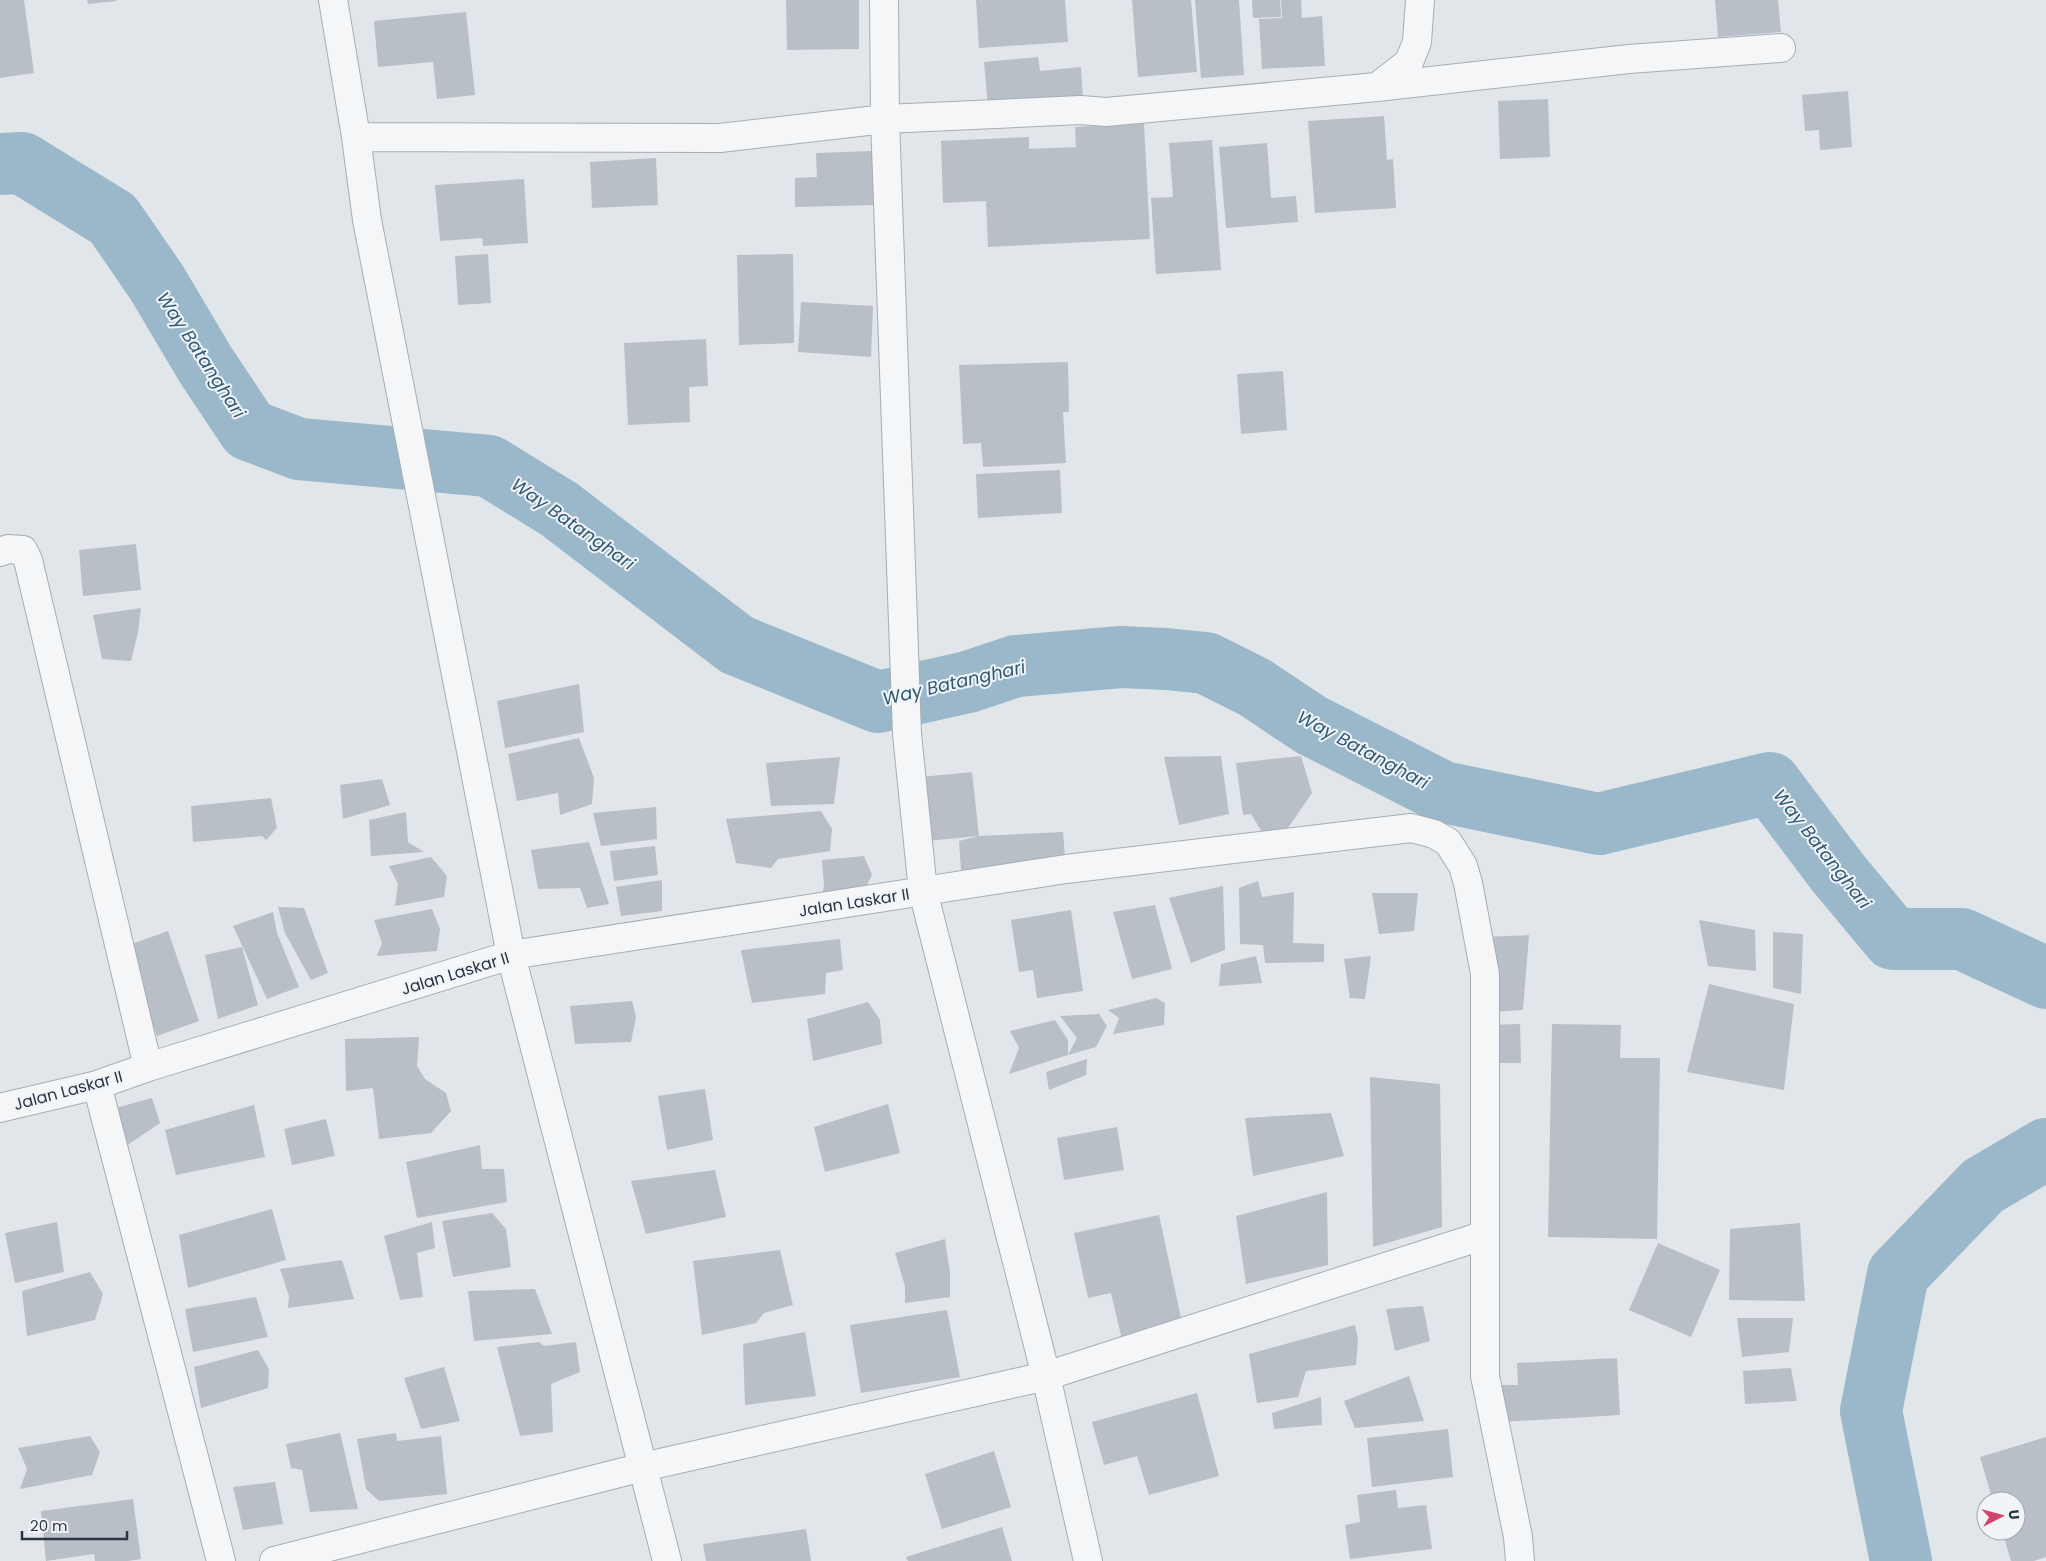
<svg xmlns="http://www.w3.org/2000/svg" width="2046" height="1561" viewBox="0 0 2046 1561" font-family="Poppins,sans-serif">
  <rect width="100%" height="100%" fill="#e1e6ea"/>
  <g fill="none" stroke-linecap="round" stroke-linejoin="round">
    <!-- river -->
    <path stroke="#9bb8ca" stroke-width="62" d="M0 164 22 163 113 219 157 283 205 364 249 430 299 449 489 466 559 509 737 645 878 702 968 682 1016 666 1121 657 1166 659 1206 663 1254 687 1311 725 1443 792 1599 824 1770 783 1838 873 1893 939H1962L2046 978
      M1901 1561 1871 1411 1898 1274 1983 1186 2046 1149"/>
  </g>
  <!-- building -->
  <path fill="#b8bfc7" d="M0 0H24L34 73 0 78Z
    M87 0H117V1L88 4Z
    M786 0H859V49L787 50Z
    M976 0H1065L1068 42 979 48Z
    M1132 0H1191L1197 72 1138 77Z
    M1195 0H1239L1244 75 1201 78Z
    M1252 0H1280L1281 17 1253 18Z
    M1281 0H1301L1302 18 1322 16 1325 66 1262 69 1259 19 1282 18Z
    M1715 0H1778L1781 32 1718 37Z
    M466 12 475 95 437 99 433 62 378 67 374 21Z
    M1038 57 1040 71 1081 67 1083 99 988 108 984 62Z
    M1848 91 1852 147 1820 150 1819 130 1805 131 1802 95Z
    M1548 99 1550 157 1500 159 1498 101Z
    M1384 116 1387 160 1393 159 1396 208 1315 213 1308 121Z
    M1144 123 1150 239 988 247 986 201 943 203 941 141 1029 137V149L1076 147 1075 127Z
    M1212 140 1221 270 1156 274 1151 198 1173 197 1169 143Z
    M1267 143 1271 198 1296 196 1298 222 1226 228 1219 147Z
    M872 151 874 205 795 207V178L817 177 816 153Z
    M656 158 658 205 592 208 590 162Z
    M524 179 528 243 483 246 482 238 440 241 435 185Z
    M488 254 491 303 458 305 455 256Z
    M793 254 794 343 739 345 737 255Z
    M801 302 873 306 871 357 798 352Z
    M706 339 708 386 689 387 690 422 628 425 624 343Z
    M1068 362 1069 412H1063L1066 463 983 467 981 443 963 444 959 365Z
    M1283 371 1287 430 1241 434 1237 374Z
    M1060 470 1062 513 978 518 976 474Z
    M136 544 141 590 83 596 79 550Z
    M141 608 138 632 131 661 102 659 93 615Z
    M579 684 584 732 505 748 497 701Z
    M579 738 594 778 592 804 560 815 558 793 517 801 508 754Z
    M1221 756 1229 814 1179 825 1164 757Z
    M1301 756 1312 793 1288 828 1262 832 1251 814 1243 815 1236 763Z
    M840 757 834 804 771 806 766 763Z
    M972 772 979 836 927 841 921 777Z
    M382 779 390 805 343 819 340 785Z
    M271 798 277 828 266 840 262 836 193 842 191 806Z
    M656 807 657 839 601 846 593 813Z
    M821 811 832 829 830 851 778 859 771 868 736 863 726 819Z
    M406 812 408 842 424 852 371 856 369 820Z
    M1063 832 1066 869 973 877 972 869 961 870 959 841 979 836Z
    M589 842 609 904 587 908 580 888 538 889 531 850Z
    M655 846 658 875 614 881 610 851Z
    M864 856 872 875 863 893 821 899 824 886 822 860Z
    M431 857 447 876 444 897 395 906 398 884 389 866Z
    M662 880V911L621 916 616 887Z
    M1258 881 1262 897 1294 892 1293 943 1324 944V962L1265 963 1263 945 1240 944 1239 888Z
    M1223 886 1225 950 1191 963 1169 898Z
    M1372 893H1418L1414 931 1379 934Z
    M1155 905 1172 969 1132 979 1113 912Z
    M278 907 304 908 328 973 311 980 285 933Z
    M432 909 440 929 437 951 377 956 382 943 374 920Z
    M1071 910 1083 991 1037 998 1033 970 1019 972 1011 920Z
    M273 912 277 933 299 987 267 999 233 926Z
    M1699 920 1755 930 1756 971 1708 966Z
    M168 931 199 1021 157 1036 126 946Z
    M1773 932 1803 934 1801 994 1773 988Z
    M1529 935 1523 1010 1492 1012 1483 937Z
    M840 939 843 970 826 973 825 994 752 1003 741 950Z
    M242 947 258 1005 218 1019 205 955Z
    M1256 956 1262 983 1219 986 1221 964Z
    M1371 956 1365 999 1350 998 1344 959Z
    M1709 984 1794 1004 1784 1090 1687 1072Z
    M1156 998 1165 1003 1164 1025 1113 1034 1119 1018 1108 1010Z
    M632 1001 636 1017 631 1042 575 1044 570 1006Z
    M868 1002 880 1020 882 1044 813 1061 807 1019Z
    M1099 1014 1107 1026 1096 1047 1068 1055 1077 1038 1060 1016Z
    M1055 1020 1068 1040V1055L1009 1074 1019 1048 1010 1031Z
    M1520 1024 1521 1063H1488V1025Z
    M1552 1024 1621 1025 1620 1058H1660L1657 1239 1548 1237Z
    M419 1037 417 1066 425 1079 446 1093 451 1111 431 1133 379 1139 373 1088 346 1091 345 1039Z
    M1087 1059 1086 1075 1049 1090 1046 1072Z
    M1370 1077 1440 1084 1442 1227 1373 1247Z
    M705 1089 713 1140 667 1150 658 1096Z
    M152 1098 160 1123 123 1148 112 1109Z
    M888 1104 900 1153 825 1172 814 1127Z
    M254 1105 265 1157 176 1175 165 1130Z
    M1331 1113 1344 1156 1253 1176 1245 1118Z
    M326 1119 335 1156 292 1165 284 1129Z
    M1117 1127 1124 1170 1064 1180 1057 1138Z
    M480 1145 482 1169H504L507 1202 417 1218 406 1162Z
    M715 1170 726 1217 646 1234 631 1181Z
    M1327 1192 1328 1265 1246 1284 1236 1216Z
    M272 1209 286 1260 188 1288 179 1235Z
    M492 1213 506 1229 511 1267 453 1277 442 1221Z
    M1159 1215 1183 1327 1122 1340 1111 1293 1088 1298 1074 1233Z
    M57 1222 64 1272 15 1283 5 1233Z
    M432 1222 435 1248 417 1253 423 1297 400 1300 384 1236Z
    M1800 1223 1805 1301 1729 1300 1730 1229Z
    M945 1239 950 1273V1297L905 1303V1286L895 1253Z
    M1658 1243 1720 1270 1691 1337 1629 1310Z
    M780 1250 793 1305 764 1313 756 1323 702 1335 693 1261Z
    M342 1260 354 1299 288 1308 289 1296 280 1269Z
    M90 1272 103 1294 95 1320 27 1336 22 1291Z
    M535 1289 552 1334 474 1341 468 1291Z
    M256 1297 268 1337 193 1352 185 1309Z
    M1423 1306 1430 1341 1395 1351 1386 1309Z
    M947 1310 960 1377 861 1393 850 1325Z
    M1737 1318H1793L1789 1352 1742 1357Z
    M1355 1325 1358 1339 1356 1365 1306 1371 1298 1397 1257 1403 1249 1354Z
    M805 1332 816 1396 745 1405 743 1344Z
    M539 1342 544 1346 576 1342 580 1372 551 1384 553 1432 520 1436 497 1347Z
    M258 1350 269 1369 268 1388 201 1408 194 1367Z
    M1617 1358 1620 1415 1501 1422 1498 1385H1518L1517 1363Z
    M444 1367 460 1421 421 1429 404 1378Z
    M1791 1368 1797 1401 1745 1404 1743 1371Z
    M1409 1376 1424 1421 1355 1428 1344 1401Z
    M1197 1393 1219 1476 1149 1495 1137 1456 1104 1465 1092 1422Z
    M1321 1397 1322 1425 1274 1429 1272 1413Z
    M1448 1429 1453 1477 1372 1487 1367 1438Z
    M340 1433 358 1509 310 1512 302 1470 291 1468 286 1444Z
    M396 1433 397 1441 441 1436 447 1494 379 1501 366 1489 357 1439Z
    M90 1436 100 1452 92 1475 20 1489 27 1469 18 1448Z
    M2046 1437V1557L2034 1561H2011L2002 1531H2016V1501H1993L1980 1457Z
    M994 1451 1011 1507 942 1529 925 1474Z
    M275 1482 283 1524 243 1530 233 1487Z
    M1396 1490 1398 1508 1426 1505 1432 1549 1350 1559 1345 1525 1360 1522 1357 1495Z
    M133 1499 141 1559 128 1561H95L94 1554 46 1561 41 1511Z
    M1002 1527 1012 1561H908L906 1557Z
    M806 1529 811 1561H706L703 1544Z"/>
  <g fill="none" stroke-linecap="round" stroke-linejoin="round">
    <defs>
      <path id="minor" d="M333 0 356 137 367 220 511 955 667 1561
        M884 0 885 119 907 734 923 891 1046 1376 1088 1561
        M1377 87 1629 59 1781 48
        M356 137 720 138 885 119 1081 110 1106 112 1377 87 1409 62 1417 42 1420 0
        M0 552 8 549 23 550 28 560 148 1067
        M97 1085 221 1561
        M0 1108 97 1085 148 1067 511 955 1066 869 1411 828 1434 834 1448 842 1463 866 1468 883 1485 974V1376L1518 1537 1520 1561
        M274 1561 643 1467 1046 1376 1485 1235"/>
    </defs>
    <!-- minor casing -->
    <use href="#minor" stroke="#a6adb4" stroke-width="30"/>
    <!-- minor -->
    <use href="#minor" stroke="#f4f6f8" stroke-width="28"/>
  </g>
  <g text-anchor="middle" stroke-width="4" stroke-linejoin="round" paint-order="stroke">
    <!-- street labels -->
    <g font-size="16" fill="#293542" stroke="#f0f4f7">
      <text transform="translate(854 902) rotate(-9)" y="6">Jalan Laskar II</text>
      <text transform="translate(455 973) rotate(-17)" y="6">Jalan Laskar II</text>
      <text transform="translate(68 1090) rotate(-15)" y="6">Jalan Laskar II</text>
    </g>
    <!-- water labels -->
    <g font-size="18" font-style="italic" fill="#325a76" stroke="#f0f4f7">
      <text transform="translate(201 355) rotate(57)" y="6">Way Batanghari</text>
      <text transform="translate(573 524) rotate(35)" y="6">Way Batanghari</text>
      <text transform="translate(954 683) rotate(-13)" y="6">Way Batanghari</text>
      <text transform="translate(1363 750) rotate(28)" y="6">Way Batanghari</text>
      <text transform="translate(1822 849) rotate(52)" y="6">Way Batanghari</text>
    </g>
  </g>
  <!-- north arrow -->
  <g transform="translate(2001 1516) rotate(84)"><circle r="24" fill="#f0f4f7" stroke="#a0a8af"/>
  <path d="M0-4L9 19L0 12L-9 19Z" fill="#d0446c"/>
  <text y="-8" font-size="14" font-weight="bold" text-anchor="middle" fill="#293542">U</text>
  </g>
  <!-- scale -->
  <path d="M22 1531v8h105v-8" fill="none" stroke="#293542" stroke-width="2.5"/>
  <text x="30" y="1531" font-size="15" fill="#293542" stroke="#f0f4f7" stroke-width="4" paint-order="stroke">20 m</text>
</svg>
